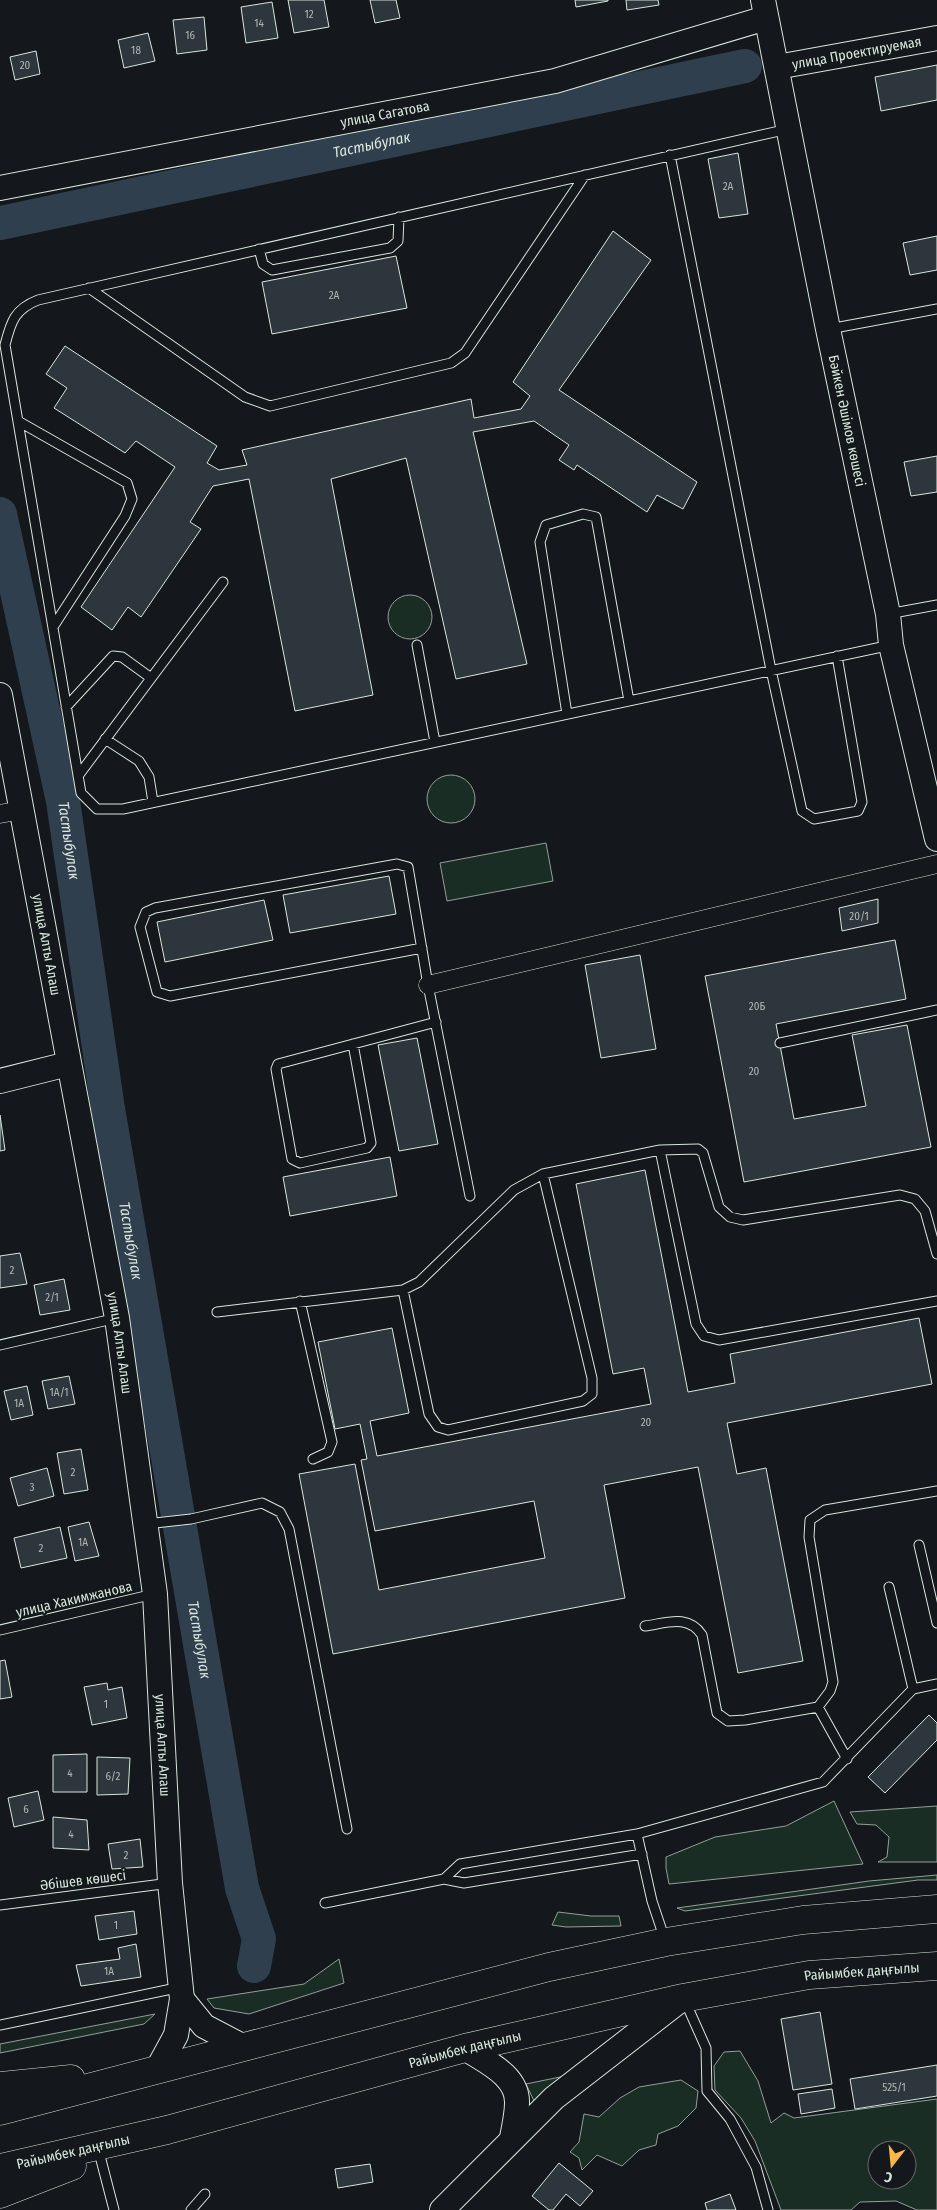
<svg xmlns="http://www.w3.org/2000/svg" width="937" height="2210" viewBox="0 0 937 2210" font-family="'Fira Sans Condensed',sans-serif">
  <rect width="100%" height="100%" fill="#14181c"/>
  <!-- green -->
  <path fill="#1a2d24" stroke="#939e99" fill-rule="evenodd" d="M388 617a22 22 0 1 1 44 0a22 22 0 1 1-44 0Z
    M427 799a24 24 0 1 1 48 0a24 24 0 1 1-48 0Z
    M546 843 553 881 447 901 440 863Z
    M834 1801 863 1864 669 1884 666 1868V1857L715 1837 786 1826Z
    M937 1806V1862H878L887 1857 889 1837 876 1825 857 1824 850 1812Z
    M937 1875V1880H918L685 1911 677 1908 869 1881Z
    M558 1912 591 1916H619L621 1926 566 1927 552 1925Z
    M339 1959 344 1983 249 2014 214 2008 207 1999 304 1984Z
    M155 2014 144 2024 0 2053V2044Z
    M740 2051 758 2081 771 2123 784 2113 794 2118 937 2099V2210H917L896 2201 860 2202 851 2210H781L755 2141 741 2118 715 2090 714 2066 724 2052ZM877 2150H907V2180H877Z
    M565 2076 535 2103 526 2084Z
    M681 2080 698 2091 696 2108 678 2126 658 2134 656 2145 639 2150 622 2166 597 2155 582 2170 579 2158 570 2152 579 2142 584 2114 599 2117 620 2098 639 2087Z"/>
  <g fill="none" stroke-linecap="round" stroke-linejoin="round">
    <!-- river -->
    <g stroke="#2f3f4d" stroke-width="34">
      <path id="s1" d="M0 223 745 66"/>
      <path id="s2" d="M0 514 63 801 108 1109 242 1888 259 1939 254 1966"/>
    </g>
  </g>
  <!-- building -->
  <path fill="#2c363c" stroke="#d8e6dc" d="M288 0H324L329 27 294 33Z
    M370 0H396L400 18 375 23Z
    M575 0H608V1L576 7Z
    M626 0H658L659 5 627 10Z
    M272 2 278 38 246 43 241 7Z
    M204 17 207 50 177 54 173 20Z
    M148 33 155 61 124 68 118 40Z
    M36 51 40 74 15 80 10 57Z
    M937 65V100L881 111 875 77Z
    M738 153 748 214 719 218 708 159Z
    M613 231 651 260 559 390 697 482 683 509 657 495 647 512 577 465 574 470 559 460 569 445 534 421 473 432 527 664 456 679 406 458 331 479 373 695 295 711 249 479 213 486 190 522 201 529 141 617 128 607 112 630 81 607 175 467 136 441 125 453 54 408 67 388 46 374 65 346 217 446 207 463 219 470 247 465 242 450 471 399 474 418 521 409 530 396 513 382Z
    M937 236V270L910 275 903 243Z
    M396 256 407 308 272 334 262 282Z
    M937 456V492L911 496 904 462Z
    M389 876 396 914 290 933 283 895Z
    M878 899V923L842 931 839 908Z
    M264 900 273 940 165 962 157 922Z
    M895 940 906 999 776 1024 794 1119 866 1106 852 1035 907 1025 931 1147 744 1182 705 976Z
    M640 955 656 1049 601 1058 585 965Z
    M417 1038 438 1144 399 1151 378 1045Z
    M0 1115 5 1150 0 1151Z
    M390 1157 397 1196 290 1216 283 1177Z
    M645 1170 688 1392 735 1383 730 1354 919 1318 932 1384 727 1423 737 1474 766 1468 803 1661 738 1673 698 1467 604 1485 625 1598 333 1654 299 1474 355 1464 379 1590 545 1558 534 1501 375 1531 361 1460 367 1459 360 1424 335 1429 318 1342 392 1328 409 1413 370 1421 377 1456 651 1404 644 1368 613 1374 576 1184Z
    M20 1253 27 1284 0 1288V1256Z
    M64 1279 70 1310 40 1315 34 1285Z
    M69 1376 75 1404 48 1409 42 1381Z
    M27 1386 33 1415 11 1420 4 1391Z
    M81 1449 88 1490 64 1494 57 1453Z
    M47 1468 54 1496 18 1506 10 1478Z
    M89 1522 99 1556 75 1561 68 1527Z
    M60 1527 67 1558 21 1568 14 1538Z
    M5 1660 12 1697 0 1699V1661Z
    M107 1683 108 1690 122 1687 127 1718 92 1725 84 1687Z
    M929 1715 937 1723V1740L885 1793 868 1777Z
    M87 1754V1792H53V1755Z
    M97 1757 130 1758 128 1794 97 1795Z
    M38 1791 44 1820 14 1827 8 1798Z
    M53 1817 87 1820 89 1850 53 1848Z
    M140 1839 143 1867 112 1869 108 1844Z
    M134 1911 137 1934 99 1940 95 1916Z
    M136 1944 141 1977 81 1986 76 1965 120 1959 118 1948Z
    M820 2012 832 2084 793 2090 781 2019Z
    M937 2065V2096L855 2109 850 2079Z
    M832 2089 835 2108 801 2114 798 2094Z
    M559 2163 593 2191 580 2206 566 2194 553 2210H549L532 2196Z
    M370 2164 373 2182 338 2188 335 2169Z
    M730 2194 736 2210H707L705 2203Z"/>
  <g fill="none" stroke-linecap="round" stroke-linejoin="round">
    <defs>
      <path id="lane" d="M788 129 38 300C15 309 11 321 5 345L81 793 97 809H123L891 645
        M670 155 771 670 802 811 814 819 858 811 862 802 837 656
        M259 249 263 264 272 270 390 248 398 241 399 217
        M89 288 245 397 270 406 451 363 465 353 585 175
        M829 329 937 309
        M18 421 127 483 132 499 125 516 53 627
        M888 614 937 605
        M417 645 435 742
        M66 707 113 656 122 657 151 678
        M567 714 540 542 546 525 583 514 596 517 629 701
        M105 739 139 761 149 777 153 802
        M78 776 223 582
        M422 948 170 996 157 992 140 927 146 912 155 908 397 864 408 867 428 985 470 1196
        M780 1043 937 1010
        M353 1044 371 1143 367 1148 300 1163 292 1159 276 1069 278 1064 436 1022
        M660 1150 696 1324 704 1336 719 1340 937 1301
        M403 1290 429 1414 438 1427 448 1430 583 1401 592 1394V1378L543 1174
        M300 1301 332 1442 328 1452 313 1459
        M217 1312 403 1290 419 1282 514 1190 543 1174 660 1150 698 1149 703 1153 719 1207 730 1217 743 1220 900 1195 915 1199 925 1211 937 1254
        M0 1345 117 1318
        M146 1524 191 1519 262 1503 280 1512 289 1529 347 1829
        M919 1545 937 1623
        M889 1587 913 1689
        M645 1626C667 1623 688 1614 702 1635L717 1713 728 1721 745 1720 818 1707
        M0 1630 154 1594
        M847 1759 818 1707 830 1691 833 1682 809 1537 810 1520 825 1510 937 1491
        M444 1879 460 1864 637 1834
        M325 1903 444 1879 464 1883 642 1854
        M0 1905 170 1883
        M665 1940 652 1901 637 1834 823 1782 913 1689 937 1684
        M685 2001 706 2048 707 2091 730 2119 756 2167 768 2210
        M0 2025 181 1987
        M100 2156 114 2210
        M191 2210 205 2194"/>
      <path id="street" d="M0 814 22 810
        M428 985 937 864"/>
      <g id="secondary">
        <path id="s3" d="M763 0 828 329 888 614 891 645 937 839"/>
        <path id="s4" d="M777 67 937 38"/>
        <path id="s5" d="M0 188 555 81 766 18"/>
        <path id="s6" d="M0 695 117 1318 155 1594 170 1883 182 1999 176 2035 157 2070"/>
        <path d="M0 1081 68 1064"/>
        <path d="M182 1999 204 2026 244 2047"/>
        <path d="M465 2048C484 2061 518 2075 517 2103 517 2114 514 2127 512 2138"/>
        <path d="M442 2210 554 2098 683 1998"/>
      </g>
      <g id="highway">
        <path d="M0 2086 71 2079"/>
        <path d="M0 2111 549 1967 666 1942 803 1920 937 1909"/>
        <path id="s7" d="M0 2168 167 2130 465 2048 683 1998 809 1975 937 1966"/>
        <path d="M0 2194 72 2166"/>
      </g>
    </defs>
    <!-- lane casing -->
    <use href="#lane" stroke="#d8e6dc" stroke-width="11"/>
    <!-- street casing -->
    <use href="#street" stroke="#d8e6dc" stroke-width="19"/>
    <!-- secondary casing -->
    <use href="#secondary" stroke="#d8e6dc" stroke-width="26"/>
    <!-- highway casing -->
    <use href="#highway" stroke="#d8e6dc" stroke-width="29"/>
    <!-- lane -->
    <use href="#lane" stroke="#14181c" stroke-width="9"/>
    <!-- street -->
    <use href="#street" stroke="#14181c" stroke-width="18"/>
    <!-- secondary -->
    <use href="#secondary" stroke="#14181c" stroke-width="24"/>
    <!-- highway -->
    <use href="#highway" stroke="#14181c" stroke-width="28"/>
  </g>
  <g text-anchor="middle" stroke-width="4" stroke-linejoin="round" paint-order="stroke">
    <!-- number labels -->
    <g font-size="11" fill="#adbab4">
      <text x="309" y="18">12</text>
      <text x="259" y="27">14</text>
      <text x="190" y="39">16</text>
      <text x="136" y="54">18</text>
      <text x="25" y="69">20</text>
      <text x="728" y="190">2А</text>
      <text x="334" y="299">2А</text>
      <text x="859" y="920">20/1</text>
      <text x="757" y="1010">20Б</text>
      <text x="754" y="1075">20</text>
      <text x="12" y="1274">2</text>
      <text x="52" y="1301">2/1</text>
      <text x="59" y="1396">1А/1</text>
      <text x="19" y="1407">1А</text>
      <text x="646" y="1426">20</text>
      <text x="73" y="1476">2</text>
      <text x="32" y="1491">3</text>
      <text x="83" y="1546">1А</text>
      <text x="41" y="1552">2</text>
      <text x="106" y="1708">1</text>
      <text x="70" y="1777">4</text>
      <text x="113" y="1780">6/2</text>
      <text x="26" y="1813">6</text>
      <text x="71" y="1838">4</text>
      <text x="126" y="1859">2</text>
      <text x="116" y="1929">1</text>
      <text x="109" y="1975">1А</text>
      <text x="894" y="2091">525/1</text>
    </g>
    <!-- street labels -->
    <g font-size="14" fill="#d8e6dc" stroke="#14181c">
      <text dy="5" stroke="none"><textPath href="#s4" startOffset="81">улица Проектируемая</textPath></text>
      <text dy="5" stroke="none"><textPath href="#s5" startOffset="392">улица Сагатова</textPath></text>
      <text dy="5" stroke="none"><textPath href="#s3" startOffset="429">Бәйкен Әшімов көшесі</textPath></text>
      <text dy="5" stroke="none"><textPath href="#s6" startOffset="254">улица Алты Алаш</textPath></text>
      <text dy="5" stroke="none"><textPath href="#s6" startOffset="659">улица Алты Алаш</textPath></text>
      <text transform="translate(74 1599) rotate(-13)" y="5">улица Хакимжанова</text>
      <text dy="5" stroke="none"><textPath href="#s6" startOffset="1064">улица Алты Алаш</textPath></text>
      <text transform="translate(83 1880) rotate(-7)" y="5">Әбішев көшесі</text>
      <text dy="5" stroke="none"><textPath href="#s7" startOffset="885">Райымбек даңғылы</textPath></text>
      <text dy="5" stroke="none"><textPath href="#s7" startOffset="480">Райымбек даңғылы</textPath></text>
      <text dy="5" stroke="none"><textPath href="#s7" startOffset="75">Райымбек даңғылы</textPath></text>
    </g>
    <!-- water labels -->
    <g font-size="15" font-style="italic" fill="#d8e6dc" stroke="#14181c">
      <text dy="5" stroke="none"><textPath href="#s1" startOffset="380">Тастыбулак</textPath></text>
      <text dy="5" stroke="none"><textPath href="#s2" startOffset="334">Тастыбулак</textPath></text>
      <text dy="5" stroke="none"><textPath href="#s2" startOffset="739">Тастыбулак</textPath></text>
      <text dy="5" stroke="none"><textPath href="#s2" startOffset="1144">Тастыбулак</textPath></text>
    </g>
  </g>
  <!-- north arrow -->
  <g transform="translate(892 2165) rotate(196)"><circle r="24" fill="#14181c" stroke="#626a69"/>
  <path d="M0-4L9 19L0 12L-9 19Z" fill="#ffb74d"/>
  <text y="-8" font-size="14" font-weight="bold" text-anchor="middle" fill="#d8e6dc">С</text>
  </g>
</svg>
